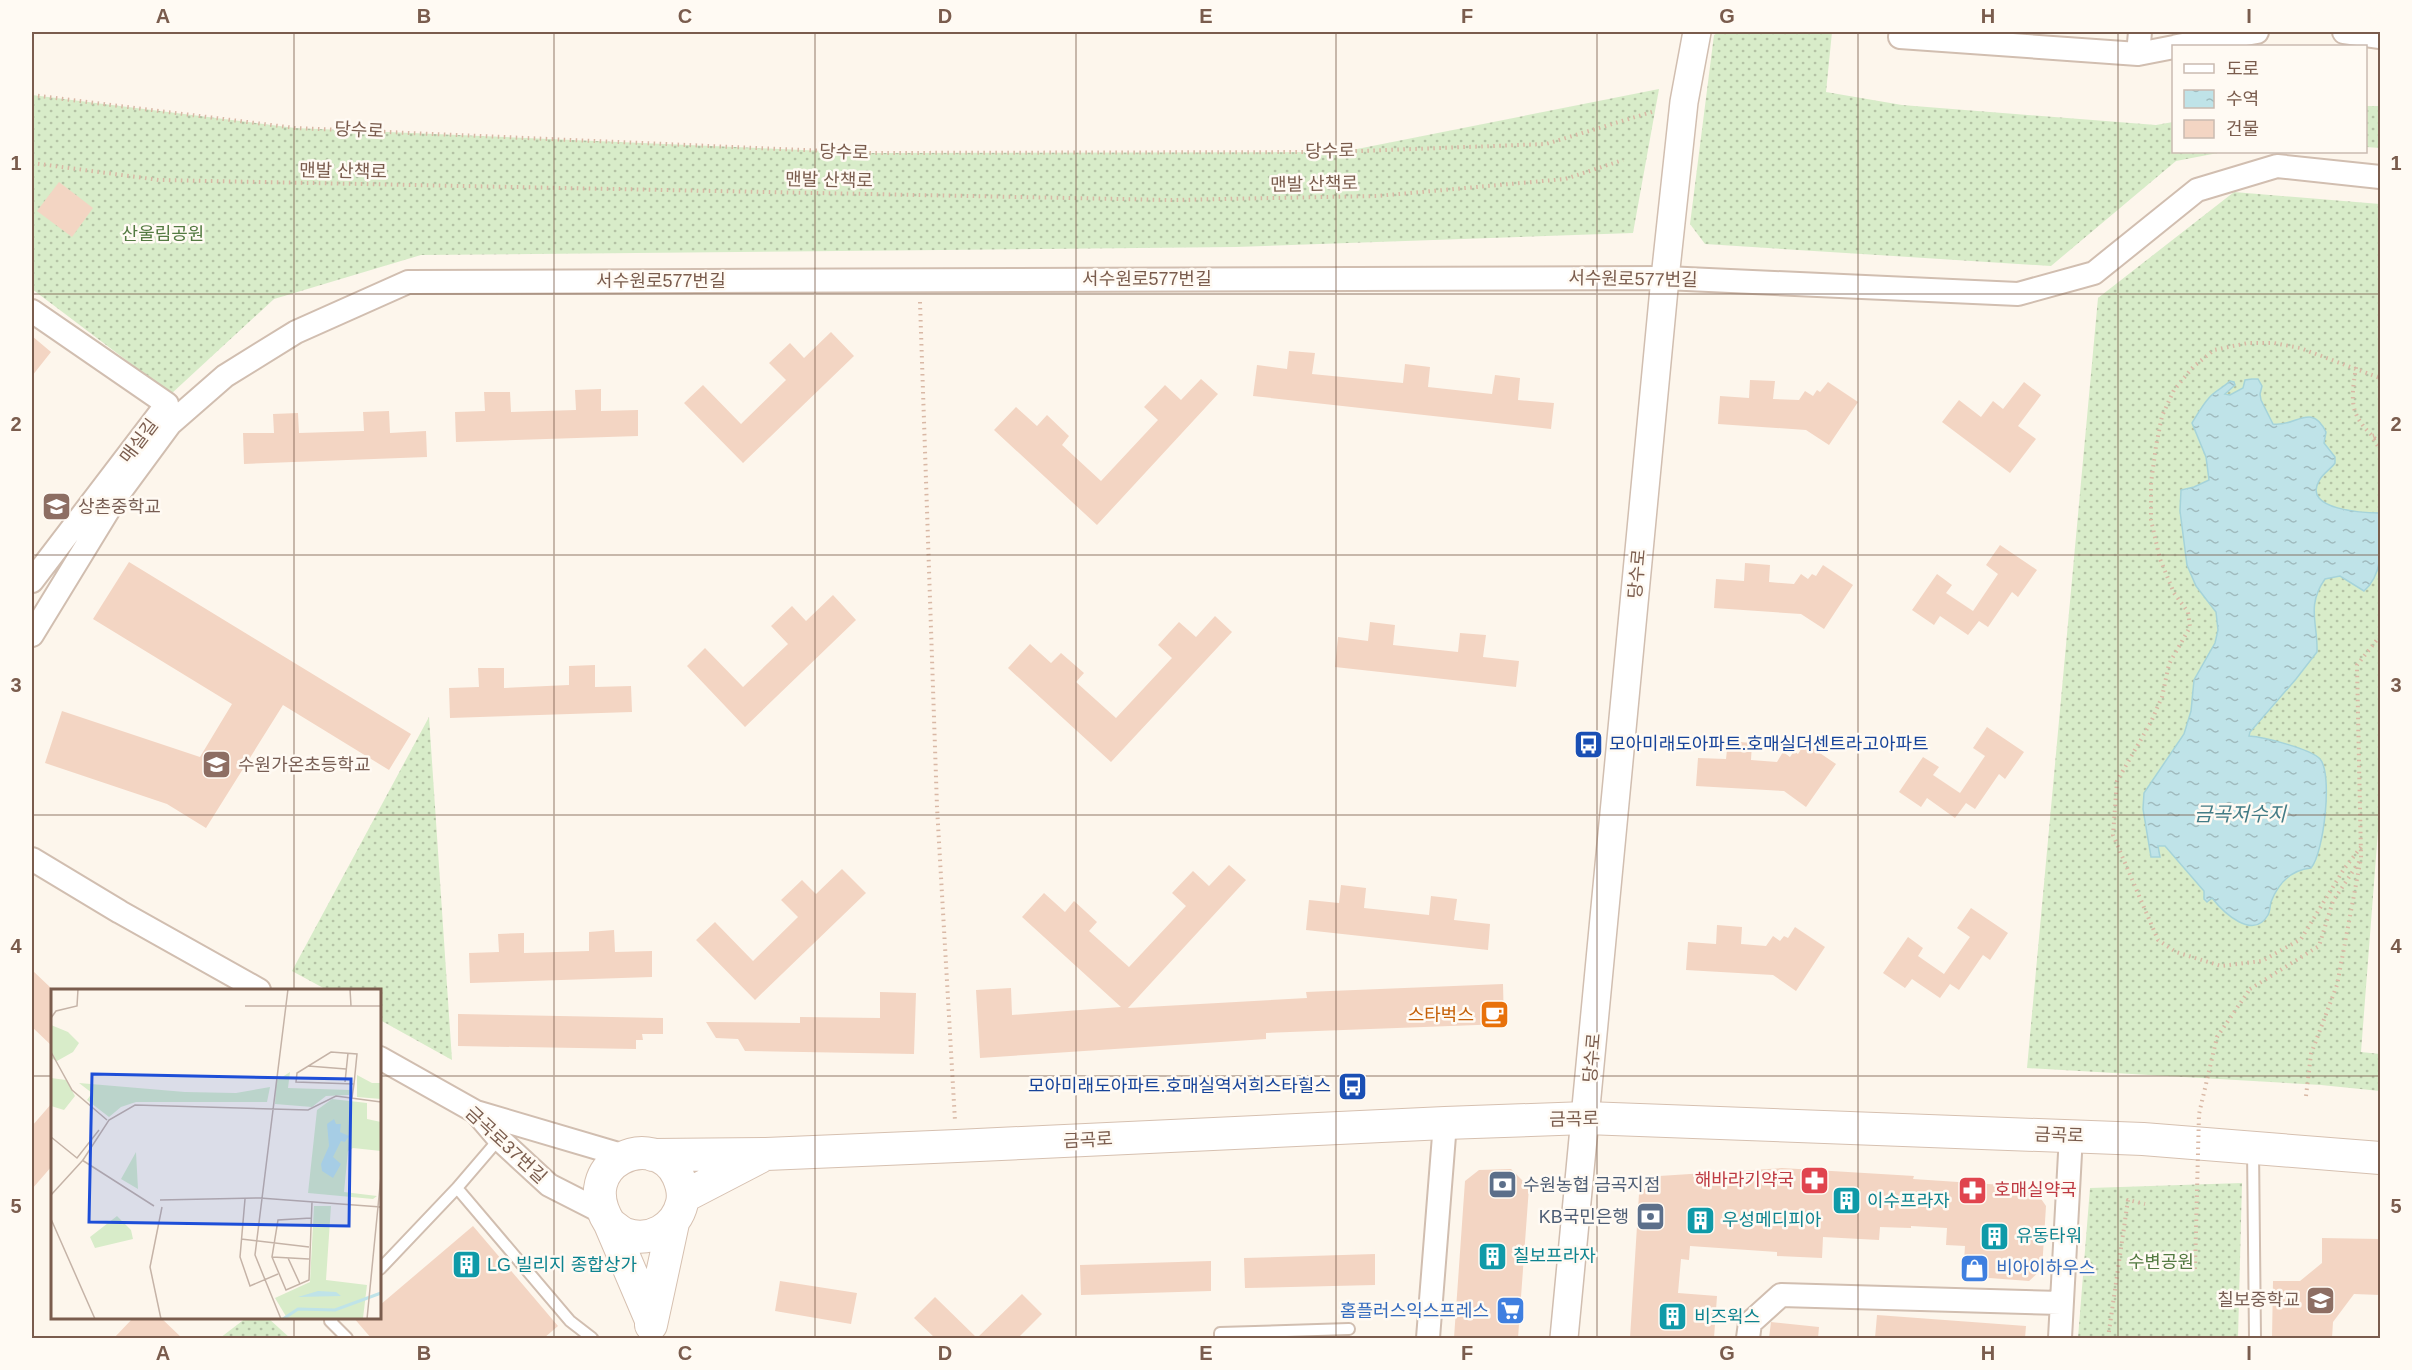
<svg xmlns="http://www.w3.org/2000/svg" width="2412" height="1370" viewBox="0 0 2412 1370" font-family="Helvetica,'Noto Sans KR',sans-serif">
  <defs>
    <pattern id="grass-dots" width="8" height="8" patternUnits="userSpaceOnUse" patternTransform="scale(1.5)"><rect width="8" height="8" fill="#d8ecc9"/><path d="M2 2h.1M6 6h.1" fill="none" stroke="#b4c2a5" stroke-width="1.8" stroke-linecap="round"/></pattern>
    <pattern id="water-ripples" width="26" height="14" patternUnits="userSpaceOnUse" patternTransform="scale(1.5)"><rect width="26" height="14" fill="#bfe3e8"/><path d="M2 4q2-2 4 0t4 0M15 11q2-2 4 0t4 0" fill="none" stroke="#a0bbbe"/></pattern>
  </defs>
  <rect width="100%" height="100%" fill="#fdf6ec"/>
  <!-- grass -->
  <path fill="url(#grass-dots)" d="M1719 32H1832L1826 92 1902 105 2156 125 2173 122 2174 152H2223L2176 161 2051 266 1705 244 1690 224 1714 35Z
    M1659 89 1633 233 1236 247 421 255 274 299 171 394 32 289V95L295 128 872 153 1342 152Z
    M2366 106H2380V148L2366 147Z
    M2234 192 2380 204V805L2361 1052 2380 1054V1091L2321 1085 2027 1068 2098 298Z
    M429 717 452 1060 380 1020V990H327L292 971Z
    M2242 1183 2238 1338H2078L2090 1188Z
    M246 1318H268L290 1338H220Z"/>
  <!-- water -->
  <path fill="url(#water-ripples)" stroke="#a5d3da" stroke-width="1.5" d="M2252 379H2258L2262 386 2260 394 2261 400 2273 424C2295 428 2311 401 2326 432L2324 443 2335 457V463C2331 469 2322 474 2319 481 2302 510 2365 513 2380 513 2380 539 2386 572 2364 591L2340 576 2325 579C2306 606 2318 623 2317 652L2296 679 2250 732 2249 736C2264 737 2311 749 2320 759 2333 773 2324 853 2311 868 2291 870 2278 884 2271 902 2270 906 2270 912 2268 915 2253 941 2223 912 2212 898L2207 902 2204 899V891L2165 846H2158L2160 857H2151L2143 809 2144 793 2184 734 2191 711 2194 680 2215 643 2218 630 2216 612 2196 586 2187 565 2180 511 2181 490 2194 487 2209 480 2206 457 2192 423C2197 415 2202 406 2208 399 2214 391 2223 388 2230 381L2234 382 2235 385 2225 394 2230 395 2243 388 2245 380Z"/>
  <!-- building -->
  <path fill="#f3d5c3" d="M59 182 93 208 72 237 37 211Z
    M831 332 854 356 743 463 684 403 703 385 741 424 786 380 769 363 790 343 804 358Z
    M32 336 51 352 32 376Z
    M1289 351 1315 353 1312 374 1403 383 1405 364 1430 367 1428 387 1492 394 1495 375 1520 378 1518 400 1554 403 1551 429 1253 396 1257 365 1287 369Z
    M1201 379 1218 394 1097 525 994 430 1016 407 1037 426 1047 415 1069 436 1062 445 1101 481 1158 420 1144 407 1165 385 1181 400Z
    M1750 380 1775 381 1773 399 1799 400 1805 391 1813 396 1817 390 1820 392 1828 382 1858 402 1829 445 1806 430 1718 424 1720 396 1749 398Z
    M2024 382 2041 395 2018 426 2036 439 2010 473 1942 422 1959 400 1981 417 1993 401 2003 409Z
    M601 389V411L638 410V436L456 442 455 412 485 411 484 392H510L511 412 576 410 575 390Z
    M389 411 390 433 426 431 427 457 244 464 243 433H274L273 414 298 413 299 433 364 431 363 412Z
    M2000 545 2037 570 2018 597 2012 592 1988 627 1979 621 1968 635 1940 616 1934 625 1912 610 1937 574 1952 585 1946 593 1973 611 1998 574 1986 565Z
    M129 562 411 734 389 770 283 705 206 828 167 804 45 763 62 711 200 757 232 704 93 619Z
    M1745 563 1770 565 1769 582 1794 584 1801 574 1808 579 1812 574 1816 576 1823 565 1853 585 1824 629 1801 614 1714 608 1716 579 1744 581Z
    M833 595 856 620 745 727 687 666 705 648 743 687 788 644 771 626 792 606 806 621Z
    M1215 616 1232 632 1111 762 1008 668 1030 644 1051 663 1061 653 1084 673 1076 682 1116 718 1172 658 1158 645 1179 622 1196 637Z
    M1370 622 1395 625 1393 645 1458 652 1460 633 1486 635 1483 657 1519 661 1516 687 1335 667 1338 637 1368 641Z
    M595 665V687L631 686 632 712 450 718 449 688 479 687 478 668H504V688L569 685V666Z
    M1987 727 2024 752 2005 779 1999 774 1975 809 1966 803 1955 818 1927 798 1921 807 1899 792 1923 757 1939 767 1933 775 1960 793 1985 756 1973 748Z
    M1728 741 1752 743 1751 760 1777 762 1783 752 1790 757 1794 751 1798 754 1805 743 1836 764 1806 807 1784 791 1696 786 1698 758 1726 759Z
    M1229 865 1246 880 1128 1008 1307 998 1306 992 1503 984 1504 1024 1266 1033V1039L980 1058 976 990 1011 988 1012 1015 1121 1007 1022 917 1044 893 1065 912 1074 901 1097 922 1089 931 1129 967 1186 906 1172 893 1193 871 1209 886Z
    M842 869 866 893 755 1000 696 940 715 922 753 961 798 917 781 900 802 880 816 894Z
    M1341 885 1366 888 1364 908 1429 915 1431 896 1457 899 1454 920 1490 924 1488 950 1306 930 1309 900 1339 903Z
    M1971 908 2008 933 1990 960 1983 955 1959 990 1950 984 1940 998 1912 979 1905 988 1883 973 1908 937 1923 948 1918 956 1944 974 1970 937 1957 928Z
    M1717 925 1742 927 1741 944 1766 946 1773 936 1780 941 1784 936 1788 938 1795 927 1825 947 1796 991 1773 975 1686 970 1688 942 1716 944Z
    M614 930 615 952 652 951V977L470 983 469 953 499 952 498 934 524 933V953L589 951V932Z
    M32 970 52 989V1046L32 1027Z
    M880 992 916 993 914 1054 745 1051 738 1039 716 1038 706 1022 800 1023V1017L880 1018Z
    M458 1014 663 1018V1034H642L643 1040H636V1049L458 1046Z
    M52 1103V1166L32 1189V1126Z
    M1782 1168 1914 1176 1913 1179 2033 1187 2046 1206 2042 1269 2029 1281 1963 1276 1965 1246 1946 1245 1947 1228 1911 1226V1228L1880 1227 1879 1240 1823 1237 1822 1258 1777 1256V1252L1690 1246 1689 1260 1681 1259 1678 1293 1717 1296 1714 1338H1630L1639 1194 1659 1176Z
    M1511 1169 1529 1187 1518 1338H1454L1465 1181 1479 1170Z
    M473 1226 558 1326 544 1338H371L353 1317H380V1305Z
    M2322 1238 2380 1239V1295L2354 1294 2333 1322 2332 1338H2272L2273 1281H2300L2322 1263Z
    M1375 1254V1285L1245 1288 1244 1258Z
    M1211 1261V1291L1081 1295 1080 1265Z
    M780 1281 857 1293 851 1324 775 1311Z
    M1022 1294 1042 1314 1018 1338H977Z
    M935 1297 977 1338H935L914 1318Z
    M1877 1315 2026 1326 2025 1338H1875Z
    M134 1317H160L182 1338H114Z
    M1771 1322 1819 1327 1818 1338H1769Z"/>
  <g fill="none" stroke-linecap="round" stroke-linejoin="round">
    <defs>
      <path id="service" d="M2253 1149 2255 1338
        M457 1188 570 1321 592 1338
        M380 1269 457 1188 499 1139
        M333 1318 330 1321 347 1338
        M1220 1338V1333L1349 1329"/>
      <path id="minor" d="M1901 32 1900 37 2138 54 2174 47
        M2344 32 2380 37
        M2177 46 2257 32
        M2138 54 2140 32
        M32 311 167 404 32 581
        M32 635 117 496 170 424 225 376 296 332 408 282 1665 278 2018 294 2094 273 2197 190 2277 166 2380 177
        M32 859 120 912 259 990
        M380 1058 476 1112 499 1139 549 1185 602 1212
        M476 1112 625 1156
        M1428 1338 1445 1123
        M1748 1338 1750 1323 1781 1295 2061 1303
        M2060 1338 2071 1135"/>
      <path id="tertiary" d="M1564 1338 1665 278 1684 102 1697 32"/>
      <path id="secondary" d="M653 1155 766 1154 957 1146 1445 1123 1586 1118 2143 1139 2380 1158
        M683 1197 760 1157
        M610 1224C615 1227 620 1232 625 1234 650 1243 676 1228 682 1203 684 1194 682 1185 678 1176 655 1127 571 1163 610 1224L651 1320
        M651 1325 673 1223"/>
    </defs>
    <!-- service casing -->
    <use href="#service" stroke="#d1beb0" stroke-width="14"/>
    <!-- minor casing -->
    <use href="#minor" stroke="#d1beb0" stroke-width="26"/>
    <!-- tertiary casing -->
    <use href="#tertiary" stroke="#d1beb0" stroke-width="30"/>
    <!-- secondary casing -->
    <use href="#secondary" stroke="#d6c0b0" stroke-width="34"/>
    <!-- path -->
    <path stroke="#d9b8a5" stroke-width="4" stroke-dasharray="1.5 4.5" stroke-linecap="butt" d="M32 95 295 128 872 153 1333 152 1546 144 1655 111
      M32 163 159 180 1171 200 1377 196 1565 179 1623 160
      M920 302 937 807 955 1121
      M2356 367C2350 406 2350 416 2380 443
      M2380 434 2372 436 2380 450
      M2361 847 2344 869 2301 939 2262 961 2221 966 2176 952 2158 940 2113 835 2117 781 2151 722 2162 697 2169 664 2190 627 2188 612 2174 593 2160 559 2151 520V483L2156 446 2162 416 2174 390 2193 367 2214 350 2248 343H2274L2300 348 2380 378
      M2250 989 2319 946 2333 901 2359 862
      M2306 1096 2311 1054 2337 985 2361 858 2357 665 2380 636
      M2108 1338 2128 1200 2145 1204"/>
    <!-- service -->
    <use href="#service" stroke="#fff" stroke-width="10"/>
    <!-- minor -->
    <use href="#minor" stroke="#fff" stroke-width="22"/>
    <!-- tertiary -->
    <use href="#tertiary" stroke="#fff" stroke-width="27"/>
    <!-- secondary -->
    <use href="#secondary" stroke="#fff" stroke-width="32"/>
    <!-- path-bridge -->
    <path stroke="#d9b8a5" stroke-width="4" stroke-dasharray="1.5 4.5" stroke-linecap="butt" d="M2195 1269 2199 1114 2217 1037 2250 989"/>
  </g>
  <!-- grid -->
  <path fill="none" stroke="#7a5c4d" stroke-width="1.5" stroke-opacity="0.55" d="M294 32V990M554 32V1338M815 32V1338M1076 32V1338M1336 32V1338M1597 32V1338M1858 32V1338M2118 32V1338M32 294H2380M32 555H2380M32 815H2380M32 1076H52M380 1076H2380M294 1318V1338"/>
  <!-- icons -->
  <defs>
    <symbol id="school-square" viewBox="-11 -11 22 22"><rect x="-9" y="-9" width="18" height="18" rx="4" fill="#8d6e63" stroke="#fffaf3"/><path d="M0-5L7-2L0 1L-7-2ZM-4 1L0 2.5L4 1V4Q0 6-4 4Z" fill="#fff"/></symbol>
    <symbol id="bus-square" viewBox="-11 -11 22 22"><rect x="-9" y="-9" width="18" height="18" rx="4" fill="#1a4fb4" stroke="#fffaf3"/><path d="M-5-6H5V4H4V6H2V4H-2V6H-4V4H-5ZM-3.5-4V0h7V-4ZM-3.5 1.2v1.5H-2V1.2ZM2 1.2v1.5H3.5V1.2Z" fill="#fff"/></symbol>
    <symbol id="cafe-square" viewBox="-11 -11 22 22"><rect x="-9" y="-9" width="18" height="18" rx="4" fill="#e8710a" stroke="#fffaf3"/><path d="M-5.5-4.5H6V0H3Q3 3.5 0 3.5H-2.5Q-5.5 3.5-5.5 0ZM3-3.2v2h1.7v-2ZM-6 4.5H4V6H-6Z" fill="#fff"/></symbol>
    <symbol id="pharmacy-square" viewBox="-11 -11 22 22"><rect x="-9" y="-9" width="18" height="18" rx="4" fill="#e0444e" stroke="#fffaf3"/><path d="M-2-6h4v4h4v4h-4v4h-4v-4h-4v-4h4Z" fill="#fff"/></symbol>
    <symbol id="bank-square" viewBox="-11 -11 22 22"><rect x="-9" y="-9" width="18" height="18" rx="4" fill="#5c6f8a" stroke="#fffaf3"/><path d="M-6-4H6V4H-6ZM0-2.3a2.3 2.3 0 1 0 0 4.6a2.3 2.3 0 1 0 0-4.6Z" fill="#fff"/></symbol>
    <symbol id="building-square" viewBox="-11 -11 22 22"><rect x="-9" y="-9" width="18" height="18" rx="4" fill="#0f9aa8" stroke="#fffaf3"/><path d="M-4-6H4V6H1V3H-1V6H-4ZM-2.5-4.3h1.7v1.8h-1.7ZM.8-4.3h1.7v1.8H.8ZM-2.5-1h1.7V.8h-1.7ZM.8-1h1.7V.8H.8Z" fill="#fff"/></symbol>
    <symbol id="shop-square" viewBox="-11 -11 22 22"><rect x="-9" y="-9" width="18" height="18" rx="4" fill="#3f7fe0" stroke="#fffaf3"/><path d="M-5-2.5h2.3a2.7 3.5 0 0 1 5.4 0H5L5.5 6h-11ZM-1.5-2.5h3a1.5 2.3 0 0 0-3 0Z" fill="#fff"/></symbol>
    <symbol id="supermarket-square" viewBox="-11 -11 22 22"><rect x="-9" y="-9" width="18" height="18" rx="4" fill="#3f7fe0" stroke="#fffaf3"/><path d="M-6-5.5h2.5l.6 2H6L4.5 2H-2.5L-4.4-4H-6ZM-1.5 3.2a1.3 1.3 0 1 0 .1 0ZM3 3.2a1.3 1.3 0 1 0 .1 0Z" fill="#fff"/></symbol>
  </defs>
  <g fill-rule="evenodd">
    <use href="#school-square" x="40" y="490" width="33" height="33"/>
    <use href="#bus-square" x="1572" y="728" width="33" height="33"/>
    <use href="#school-square" x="200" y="748" width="33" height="33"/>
    <use href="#cafe-square" x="1478" y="998" width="33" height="33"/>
    <use href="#bus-square" x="1336" y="1070" width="33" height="33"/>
    <use href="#pharmacy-square" x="1798" y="1164" width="33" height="33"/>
    <use href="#bank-square" x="1486" y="1168" width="33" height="33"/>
    <use href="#pharmacy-square" x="1956" y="1174" width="33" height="33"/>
    <use href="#building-square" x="1830" y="1184" width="33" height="33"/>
    <use href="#bank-square" x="1634" y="1200" width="33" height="33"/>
    <use href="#building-square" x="1684" y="1204" width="33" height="33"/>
    <use href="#building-square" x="1978" y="1220" width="33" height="33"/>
    <use href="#building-square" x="1476" y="1240" width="33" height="33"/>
    <use href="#building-square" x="450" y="1248" width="33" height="33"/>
    <use href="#shop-square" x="1958" y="1252" width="33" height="33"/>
    <use href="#school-square" x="2304" y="1284" width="33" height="33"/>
    <use href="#supermarket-square" x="1494" y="1294" width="33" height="33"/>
    <use href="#building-square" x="1656" y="1300" width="33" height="33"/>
  </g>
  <g text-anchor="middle" stroke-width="5" stroke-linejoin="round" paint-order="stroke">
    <!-- street labels -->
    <g font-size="18" fill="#7a5c4d" stroke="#fffaf3">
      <text transform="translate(359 130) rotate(3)" y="6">당수로</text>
      <text transform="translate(1330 151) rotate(-1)" y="6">당수로</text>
      <text transform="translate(844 152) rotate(2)" y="6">당수로</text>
      <text transform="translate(343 171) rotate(1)" y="6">맨발 산책로</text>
      <text transform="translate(829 180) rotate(1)" y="6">맨발 산책로</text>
      <text transform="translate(1314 184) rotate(-1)" y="6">맨발 산책로</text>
      <text x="1147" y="285">서수원로577번길</text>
      <text transform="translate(1633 279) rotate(1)" y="6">서수원로577번길</text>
      <text x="661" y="287">서수원로577번길</text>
      <text transform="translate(139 441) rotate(-53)" y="6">매실길</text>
      <text transform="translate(1637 574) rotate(-85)" y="6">당수로</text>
      <text transform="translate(1592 1058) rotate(-85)" y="6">당수로</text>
      <text transform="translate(1574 1119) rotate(-1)" y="6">금곡로</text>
      <text transform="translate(2059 1135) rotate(2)" y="6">금곡로</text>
      <text transform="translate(1088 1140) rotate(-3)" y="6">금곡로</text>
      <text transform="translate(506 1145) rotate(43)" y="6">금곡로37번길</text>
    </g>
    <!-- park labels -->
    <g font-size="18" fill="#537a41" stroke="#fffaf3">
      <text x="163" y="240">산울림공원</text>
      <text x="2161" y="1268">수변공원</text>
    </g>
    <!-- education labels -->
    <g font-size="18" fill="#785e54" stroke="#fffaf3" text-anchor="start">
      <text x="78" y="513">상촌중학교</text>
      <text x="238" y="771">수원가온초등학교</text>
      <text x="2300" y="1306" text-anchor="end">칠보중학교</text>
    </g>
    <!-- transit labels -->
    <g font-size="18" fill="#164399" stroke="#fffaf3" text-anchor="start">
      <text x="1609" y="750">모아미래도아파트.호매실더센트라고아파트</text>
      <text x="1331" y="1092" text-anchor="end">모아미래도아파트.호매실역서희스타힐스</text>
    </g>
    <!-- food labels -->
    <g font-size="18" fill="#c56008" stroke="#fffaf3" text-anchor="end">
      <text x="1474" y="1021">스타벅스</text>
    </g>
    <!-- health labels -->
    <g font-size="18" fill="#be3a42" stroke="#fffaf3" text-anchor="end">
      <text x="1794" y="1186">해바라기약국</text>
      <text x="1994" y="1196" text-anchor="start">호매실약국</text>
    </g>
    <!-- service labels -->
    <g font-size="18" fill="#4e5e75" stroke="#fffaf3" text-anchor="start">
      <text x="1523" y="1191">수원농협 금곡지점</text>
      <text x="1629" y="1223" text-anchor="end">KB국민은행</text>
    </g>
    <!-- culture labels -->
    <g font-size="18" fill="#0d838f" stroke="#fffaf3" text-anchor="start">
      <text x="1867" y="1207">이수프라자</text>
      <text x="1722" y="1226">우성메디피아</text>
      <text x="2016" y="1242">유동타워</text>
      <text x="1513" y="1262">칠보프라자</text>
      <text x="487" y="1271">LG 빌리지 종합상가</text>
      <text x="1694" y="1323">비즈윅스</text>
    </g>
    <!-- shop labels -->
    <g font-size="18" fill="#366cbe" stroke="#fffaf3" text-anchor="start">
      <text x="1996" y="1274">비아이하우스</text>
      <text x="1489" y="1317" text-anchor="end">홈플러스익스프레스</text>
    </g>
    <!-- water labels -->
    <g font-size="20" font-style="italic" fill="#437c86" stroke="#fffaf3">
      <text x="2240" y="821">금곡저수지</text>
    </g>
  </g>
  <!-- overview -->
  <g transform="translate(51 989)">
    <rect width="330" height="330" fill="#fdf6ec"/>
    <path d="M239 83 237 99 300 101 298 106 275 107 261 118 224 115 225 92ZM306 86 321 94H330V110L306 108ZM28 94 134 103 185 104 219 98 216 113H85L70 118 58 128 36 111 41 104ZM281 110 316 114V130L330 133V162L302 159 297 162 293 203 326 207 322 210 257 204 266 121ZM85 163 87 200 70 190ZM263 217H280L275 291 316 296 312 329H236L224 309 259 293ZM66 227 80 241 82 250 44 259 39 248Z" fill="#d8ecc9"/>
    <path d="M0 36 17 43 28 54 22 63 6 72 0 69ZM0 89 15 91 24 107 13 121 0 117Z" fill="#d8ecc9"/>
    <path d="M283 130 285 135H290L289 143 298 147 294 153 290 152 282 168 290 175 282 189 271 182 270 175 278 157 276 135ZM267 302 285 303 290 307 247 308Z" fill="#bfe3e8"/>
    <path fill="none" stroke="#bfe3e8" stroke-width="3" d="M232 330 247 320 284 321 330 304"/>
    <path fill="none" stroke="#c5b3a7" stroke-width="1.5" d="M194 17H300L299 0M300 17H330M0 29 5 22 26 17 27 0M0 63 21 101 56 131M257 77 295 80M294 93 297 64M301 109 303 95 306 65 280 63 246 84 245 93 303 95M0 148 26 169 48 141M31 171 103 217M0 206 32 171 58 131 84 116 257 121 285 107 330 113M194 210 189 268 199 297 227 285M109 211 209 209 330 218M260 229 227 231 221 268 235 301 258 291 261 213M0 230 44 330M190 250 258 258M221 268 258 270M237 269 249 295M110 330 99 278 111 218M230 330 204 266 237 0M316 330 330 187"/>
    <path fill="#1d4ed8" fill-opacity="0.15" stroke="#1d4ed8" stroke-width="3" d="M41 85 300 90 298 237 38 233Z"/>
    <rect width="330" height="330" fill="none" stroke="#7a5c4d" stroke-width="3"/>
  </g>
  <!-- border -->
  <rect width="2412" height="1370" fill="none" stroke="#fffaf3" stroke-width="66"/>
  <!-- legend -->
  <rect x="2172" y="45" width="195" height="108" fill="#fffaf3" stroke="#cabbb1" stroke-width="1.5"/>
  <rect x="2184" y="64" width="30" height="9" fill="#ffffff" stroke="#cabbb1" stroke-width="1.5"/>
  <text x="2226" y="75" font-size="18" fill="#7a5c4d">도로</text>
  <rect x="2184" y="90" width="30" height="18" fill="url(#water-ripples)" stroke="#cabbb1" stroke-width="1.5"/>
  <text x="2226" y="105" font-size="18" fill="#7a5c4d">수역</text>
  <rect x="2184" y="120" width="30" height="18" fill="#f3d5c3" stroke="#cabbb1" stroke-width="1.5"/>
  <text x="2226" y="135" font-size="18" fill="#7a5c4d">건물</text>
  <rect x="33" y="33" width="2346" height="1304" fill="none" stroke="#7a5c4d" stroke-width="2"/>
  <g font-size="20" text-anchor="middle" font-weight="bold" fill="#7a5c4d">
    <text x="163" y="23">A</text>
    <text x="424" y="23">B</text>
    <text x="685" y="23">C</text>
    <text x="945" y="23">D</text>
    <text x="1206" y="23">E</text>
    <text x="1467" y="23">F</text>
    <text x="1727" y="23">G</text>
    <text x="1988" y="23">H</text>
    <text x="2249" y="23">I</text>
    <text x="16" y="170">1</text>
    <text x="2396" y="170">1</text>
    <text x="16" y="431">2</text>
    <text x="2396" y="431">2</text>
    <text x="16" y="692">3</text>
    <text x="2396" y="692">3</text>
    <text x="16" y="953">4</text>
    <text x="2396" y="953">4</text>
    <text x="16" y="1213">5</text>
    <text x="2396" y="1213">5</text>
    <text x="163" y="1360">A</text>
    <text x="424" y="1360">B</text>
    <text x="685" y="1360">C</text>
    <text x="945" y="1360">D</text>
    <text x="1206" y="1360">E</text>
    <text x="1467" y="1360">F</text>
    <text x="1727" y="1360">G</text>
    <text x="1988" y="1360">H</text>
    <text x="2249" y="1360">I</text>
  </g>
</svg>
